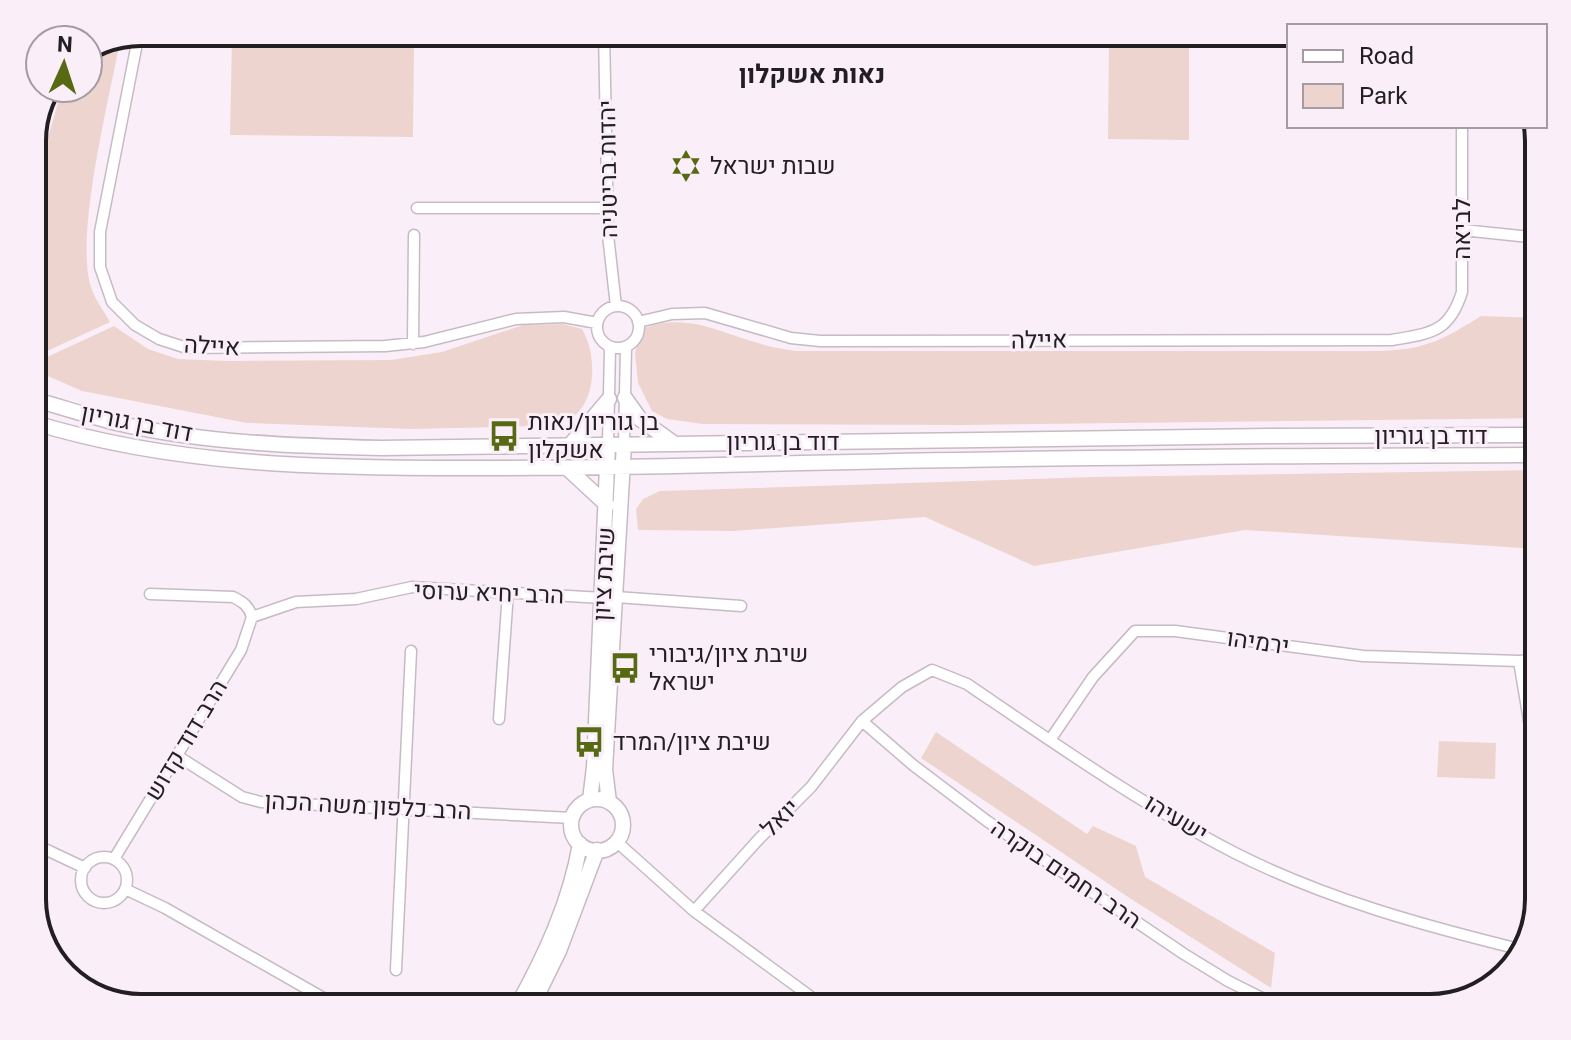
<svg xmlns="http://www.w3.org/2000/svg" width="1571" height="1040" viewBox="0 0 1571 1040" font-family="Roboto,Heebo,sans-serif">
  <rect width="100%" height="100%" fill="#faeff9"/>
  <!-- green -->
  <path fill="#eed4cf" d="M1109 37H1189V140L1108 139Z
    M232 40 414 42 413 137 230 135Z
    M120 41C110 96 73 242 92 290 96 301 104 311 110 322L32 358V195L62 88H88V54Z
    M1481 316 1539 318V418L963 425 703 424 667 419 652 411 638 383 635 353 642 329C688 311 721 334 765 345 775 348 785 349 796 351H1382C1427 349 1444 339 1481 316Z
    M563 324 582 329C596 352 598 398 573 417 564 424 549 425 537 426L413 429 247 423 82 391 32 369V364L114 326 148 349 178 359 227 361 391 360 442 352 523 325Z
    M1539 470V549L1245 530 1034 566 925 517 733 531 638 530 636 509 643 499 660 491 1092 477Z
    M936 732 1087 834 1093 826 1136 846 1145 877 1275 953 1271 988 1131 899 921 758Z
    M1439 741 1496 743 1495 779 1437 777Z"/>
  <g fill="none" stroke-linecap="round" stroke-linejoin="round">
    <defs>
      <path id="street" d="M604 32 608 235 616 306
        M139 33 100 232V267L112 302 135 325 159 339 187 348 385 346 424 342 516 319 564 317 597 323
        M417 208H608
        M1463 230 1539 238
        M597 327a21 21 0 1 1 42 0a21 21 0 1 1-42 0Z
        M638 322 672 314 705 313 791 338 820 341 1392 340C1431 333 1449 333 1462 292V126
        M413 344 414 235
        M608 444 610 347
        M624 444 626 347
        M150 594 233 597C243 602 249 606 252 617
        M616 597 741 606
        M252 617 296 602 356 599 412 587 603 598
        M1519 661 1539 780
        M499 719 508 592
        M862 721 913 765 987 821 1184 954 1228 981 1282 1008
        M1050 740 1093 677 1135 631H1175L1363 656 1519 661 1539 659
        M176 755 242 797 261 802 572 818
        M617 842 694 911 826 1008
        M32 843 85 868
        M81 880a23 23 0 1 1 46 0a23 23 0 1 1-46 0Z
        M114 859 241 650 252 617
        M125 889 165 908 341 1008
        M694 911 758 840 811 787 862 721 902 687 932 670 967 684C1054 743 1142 805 1235 853 1326 899 1425 926 1523 950
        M1530 928 1539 866
        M396 970 411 651"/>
      <path id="secondary" d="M625 398 640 419 672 442
        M32 399C62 407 91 417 121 424 205 443 295 446 382 448L1269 436 1539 435
        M32 422C173 466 322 468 468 468 580 468 691 466 802 463 1048 457 1294 456 1539 455
        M570 445 609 399
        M567 468 607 505
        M571 825a26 26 0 1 1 52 0a26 26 0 1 1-52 0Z
        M590 800 594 767 608 444
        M609 802 605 769 624 444
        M516 1008C545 956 570 902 580 844
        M531 1008 559 951 597 850"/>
    </defs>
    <!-- street casing -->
    <use href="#street" stroke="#c6bbc5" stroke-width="13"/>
    <!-- secondary casing -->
    <use href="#secondary" stroke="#c6bbc5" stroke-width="17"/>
    <!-- street -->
    <use href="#street" stroke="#fff" stroke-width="10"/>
    <!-- secondary -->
    <use href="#secondary" stroke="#fff" stroke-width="14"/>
  </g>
  <!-- icons -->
  <defs>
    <symbol id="synagogue-bare" viewBox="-9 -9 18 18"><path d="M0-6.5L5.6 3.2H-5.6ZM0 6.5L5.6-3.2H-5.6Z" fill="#586914" stroke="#faeff9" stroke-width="2.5" paint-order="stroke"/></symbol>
    <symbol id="bus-bare" viewBox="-9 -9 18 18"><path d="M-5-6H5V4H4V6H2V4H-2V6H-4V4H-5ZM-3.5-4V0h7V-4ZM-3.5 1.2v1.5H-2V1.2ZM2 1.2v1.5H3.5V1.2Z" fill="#586914" stroke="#faeff9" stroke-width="2.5" paint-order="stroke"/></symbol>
  </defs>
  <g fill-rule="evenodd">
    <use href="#synagogue-bare" x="664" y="144" width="44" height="44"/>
    <use href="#bus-bare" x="482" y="414" width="44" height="44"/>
    <use href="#bus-bare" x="603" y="646" width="44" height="44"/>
    <use href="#bus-bare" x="567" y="720" width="44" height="44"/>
  </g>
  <g text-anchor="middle" stroke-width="6" stroke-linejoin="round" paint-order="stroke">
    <!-- poi labels -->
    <g font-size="24" fill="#221e21" stroke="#faeff9" text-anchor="start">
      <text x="710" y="174">שבות ישראל</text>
      <text x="528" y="430">בן גוריון/נאות<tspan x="528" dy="28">אשקלון</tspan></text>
      <text x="649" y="662">שיבת ציון/גיבורי<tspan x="649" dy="28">ישראל</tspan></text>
      <text x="613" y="750">שיבת ציון/המרד</text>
    </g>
    <!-- street labels -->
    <g font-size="24" fill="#221e21" stroke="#faeff9">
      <text transform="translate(608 169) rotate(-91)" y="8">יהדות בריטניה</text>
      <text transform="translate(1462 229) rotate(-90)" y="8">לביאה</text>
      <text transform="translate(1039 340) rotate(-1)" y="8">איילה</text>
      <text transform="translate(212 346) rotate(3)" y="8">איילה</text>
      <text transform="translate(137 423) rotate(11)" y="8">דוד בן גוריון</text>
      <text x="1431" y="444">דוד בן גוריון</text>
      <text x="783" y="450">דוד בן גוריון</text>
      <text transform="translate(604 574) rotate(-87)" y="8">שיבת ציון</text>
      <text transform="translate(489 593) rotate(2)" y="8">הרב יחיא ערוסי</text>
      <text transform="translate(1258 642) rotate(8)" y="8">ירמיהו</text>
      <text transform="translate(186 740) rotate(-59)" y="8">הרב דוד קדוש</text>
      <text transform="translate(368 806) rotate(3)" y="8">הרב כלפון משה הכהן</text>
      <text transform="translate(780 818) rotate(-45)" y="8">יואל</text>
      <text transform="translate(1176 818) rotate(31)" y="8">ישעיהו</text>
      <text transform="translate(1066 874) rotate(34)" y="8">הרב רחמים בוקרה</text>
    </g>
    <!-- neighbourhood labels -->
    <g font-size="26" font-weight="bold" fill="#221e21" stroke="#faeff9">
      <text x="812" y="83">נאות אשקלון</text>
    </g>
  </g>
  <!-- crop -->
  <path d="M0 0H1571V1040H0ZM141 46H1430A95 95 0 0 1 1525 141V899A95 95 0 0 1 1430 994H141A95 95 0 0 1 46 899V141A95 95 0 0 1 141 46Z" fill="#faeff9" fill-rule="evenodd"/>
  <path fill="none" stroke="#221e21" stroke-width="4" d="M141 46H1430A95 95 0 0 1 1525 141V899A95 95 0 0 1 1430 994H141A95 95 0 0 1 46 899V141A95 95 0 0 1 141 46Z"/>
  <!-- legend -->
  <rect x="1287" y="24" width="260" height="104" fill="#faeff9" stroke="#a49ba3" stroke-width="2"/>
  <rect x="1303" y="50" width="40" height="12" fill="#ffffff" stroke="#a49ba3" stroke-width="2"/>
  <text x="1359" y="64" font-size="24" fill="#221e21">Road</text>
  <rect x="1303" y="84" width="40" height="24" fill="#eed4cf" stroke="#a49ba3" stroke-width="2"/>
  <text x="1359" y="104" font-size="24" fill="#221e21">Park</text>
  <!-- north arrow -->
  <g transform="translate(64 64) rotate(3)"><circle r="38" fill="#faeff9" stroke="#a49ba3" stroke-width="2"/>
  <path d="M0-6L14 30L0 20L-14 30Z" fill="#586914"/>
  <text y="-12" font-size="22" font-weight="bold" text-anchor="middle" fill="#221e21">N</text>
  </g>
</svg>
